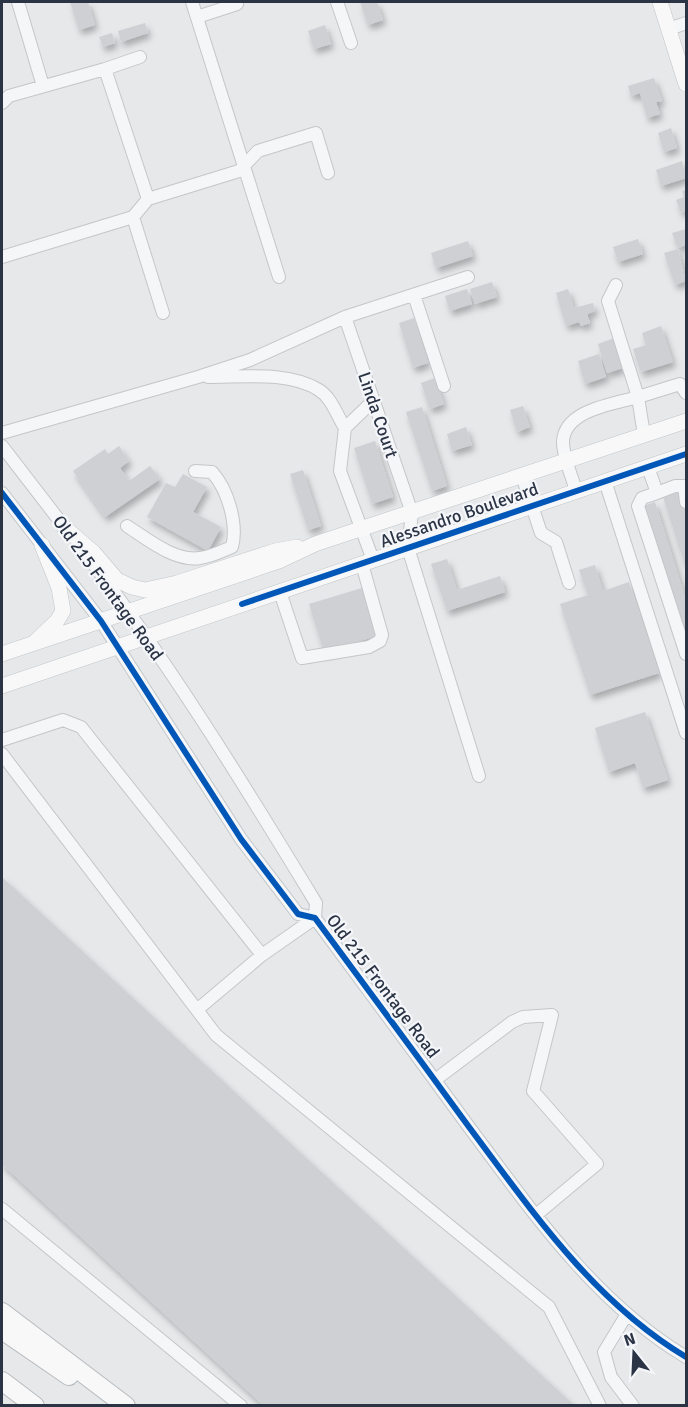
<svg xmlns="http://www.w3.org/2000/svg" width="688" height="1407" viewBox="0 0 688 1407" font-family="Signika,sans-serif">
  <defs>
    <filter id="shadow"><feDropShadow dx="3" dy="5" stdDeviation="3" flood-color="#0004"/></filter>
  </defs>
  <rect width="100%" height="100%" fill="#e6e8ea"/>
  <!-- building -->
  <path fill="#ced0d3" filter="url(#shadow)" d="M70 2H88L95 25 79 30Z
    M360 2H377L383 20 368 25Z
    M145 23 148 33 121 42 118 31Z
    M325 25 331 44 314 49 308 31Z
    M112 33 115 43 103 47 99 37Z
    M654 78 662 101 656 102 660 114 647 118 640 93 631 96 628 86Z
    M671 128 677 148 664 152 658 133Z
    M682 161 686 178 661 186 656 170Z
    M686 190V211L681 213 676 200 684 197 682 191Z
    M686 229V245L678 248 672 233Z
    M638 239 643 254 618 262 613 247Z
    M468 241 473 256 436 268 431 253Z
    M678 249 686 281 675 285 664 253Z
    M492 282 497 297 475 304 470 289Z
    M467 289 472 304 450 311 445 296Z
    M568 289 574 308 593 303 595 311 587 314 590 323 581 326 579 322 566 326 556 293Z
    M414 318 428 363 413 368 399 323Z
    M661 326 673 362 641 372 633 349 646 345 642 333Z
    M614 338 623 368 607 373 598 344Z
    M599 354 606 377 585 384 578 361Z
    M435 378 444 404 430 409 421 383Z
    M523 406 530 427 517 432 510 410Z
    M422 407 447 486 432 491 406 412Z
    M466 427 472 445 452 451 447 434Z
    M375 441 393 497 372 504 354 448Z
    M119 446 129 461 120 468 129 481 150 466 160 479 105 517 73 471 105 449 108 454Z
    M303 470 321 526 308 530 290 474Z
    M183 474 207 487 193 512 221 527 208 551 147 517 166 483 175 487Z
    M679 492 686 515V569L663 497Z
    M655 502 686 600V637L643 506Z
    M447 559 457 590 500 576 505 592 447 611 431 564Z
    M595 565 603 591 629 582 659 673 590 695 560 604 588 595 579 570Z
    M362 588 377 636 324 652 309 604Z
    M645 712 668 780 643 788 635 763 609 772 595 728Z
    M2 877 575 1406H264L2 1164Z"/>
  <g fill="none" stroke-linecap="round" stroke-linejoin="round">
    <defs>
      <path id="minor" d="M18 2 43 86
        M192 2 279 277
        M337 2 351 43
        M197 17 237 4
        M669 29 686 23
        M105 69 140 57
        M2 103 9 96 105 69 148 199
        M133 217 163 313
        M2 257 133 217 148 199 239 171 258 151 316 133 328 173
        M414 295 444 386
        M345 317 412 513 408 548 479 776
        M208 377C243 377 289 371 319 390 332 398 337 416 345 428L373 401
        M345 428 340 471 373 560
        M2 433 198 377 250 360 345 317 468 277
        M644 435 638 397 680 384 686 393
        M2 446 69 533
        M648 467 657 493 675 486H684
        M522 476 541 533 556 542 569 583
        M605 481 686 733
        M686 486H684L686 502
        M576 491C572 476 563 457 563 442 564 410 613 404 638 397L608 301 616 285
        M2 493 101 621 241 839 298 914 315 918C366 987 418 1057 469 1127 532 1211 594 1302 686 1357
        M657 493 642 498 638 506 686 654
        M127 526C147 539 175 562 200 558 211 557 222 551 232 547 238 524 228 490 212 472L195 471
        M82 549C168 661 243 783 316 903L315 918
        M280 592 302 658 369 647 380 641 382 635 362 564
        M2 740 63 720 81 727 262 955
        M2 754 216 1035 549 1307 600 1406
        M198 1009 262 955 315 918
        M435 1080 512 1022 523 1017 552 1015 533 1091 597 1164 536 1215
        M2 1209 241 1406
        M627 1314 604 1352 611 1377 633 1406"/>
      <path id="major" d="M660 2 686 84
        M64 527 94 553 117 580 132 587 145 590 177 583 275 551 297 547
        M36 641 57 621 63 611 59 588 42 545
        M2 654 279 561 315 544 686 421
        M2 686 686 454"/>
      <path id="highway" d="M2 1312 126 1406
        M2 1330 69 1376
        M2 1381 35 1406"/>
    </defs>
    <!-- minor casing -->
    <use href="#minor" stroke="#c4c6c8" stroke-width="14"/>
    <!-- major casing -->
    <use href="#major" stroke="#c2c5c8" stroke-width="16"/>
    <!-- highway casing -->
    <use href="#highway" stroke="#b8bbbf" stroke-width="20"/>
    <!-- minor -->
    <use href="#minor" stroke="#f5f6f7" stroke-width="12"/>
    <!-- major -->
    <use href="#major" stroke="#f8f8f8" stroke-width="15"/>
    <!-- highway -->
    <use href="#highway" stroke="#f8f8f8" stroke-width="18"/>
    <defs>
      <path id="cycleway" d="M2 493 101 621 241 839 298 914 315 918C366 987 418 1057 469 1127 532 1211 594 1302 686 1357
        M242 604 686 454"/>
    </defs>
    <!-- cycleway casing -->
    <use href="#cycleway" stroke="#f4f6f9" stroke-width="10"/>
    <!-- cycleway -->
    <use href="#cycleway" stroke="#0057b8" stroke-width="6"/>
  </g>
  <g text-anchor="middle" stroke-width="4.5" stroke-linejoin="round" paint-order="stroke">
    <!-- street labels -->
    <g font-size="18" fill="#2b3445" stroke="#f4f6f9">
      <text transform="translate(378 415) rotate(71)" y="6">Linda Court</text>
      <text transform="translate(459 515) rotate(-19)" y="6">Alessandro Boulevard</text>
      <text transform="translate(108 588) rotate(54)" y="6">Old 215 Frontage Road</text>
      <text transform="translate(383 986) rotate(53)" y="6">Old 215 Frontage Road</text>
    </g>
  </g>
  <!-- border -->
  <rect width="688" height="1407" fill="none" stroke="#2b3445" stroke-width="6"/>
  <!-- north arrow -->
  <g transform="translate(634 1353) rotate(342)" stroke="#f4f6f9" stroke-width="4.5" paint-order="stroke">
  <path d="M0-4.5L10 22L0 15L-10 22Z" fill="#2b3445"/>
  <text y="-9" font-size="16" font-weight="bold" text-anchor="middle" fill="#2b3445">N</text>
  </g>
</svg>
